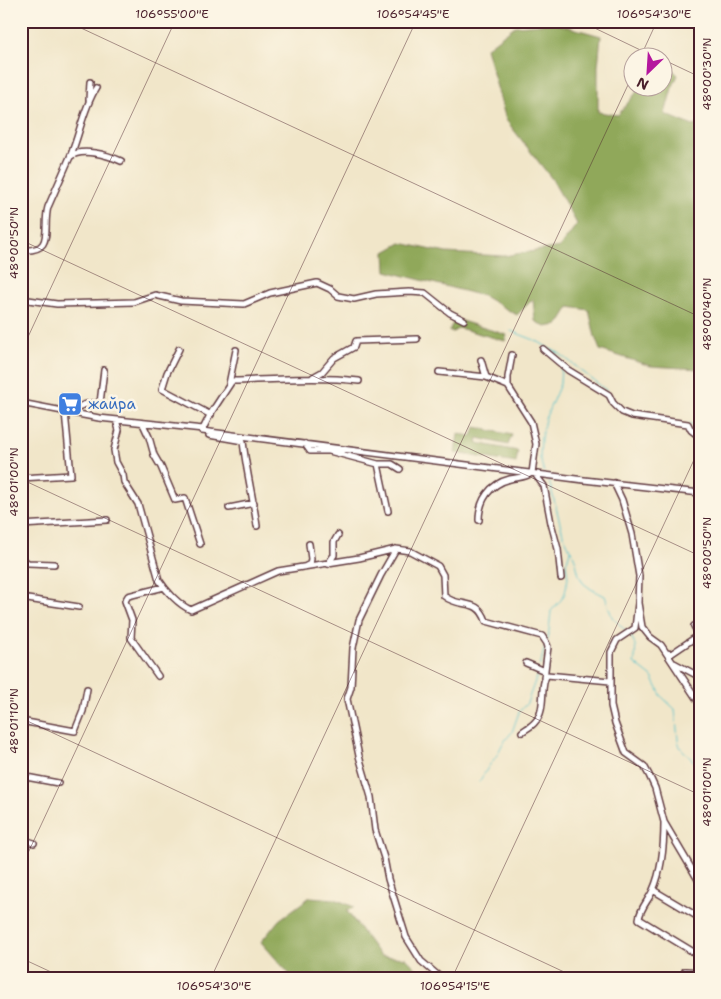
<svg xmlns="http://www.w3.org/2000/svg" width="721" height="999" viewBox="0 0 721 999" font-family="'Shantell Sans',sans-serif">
  <rect width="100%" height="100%" fill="#fcf5e5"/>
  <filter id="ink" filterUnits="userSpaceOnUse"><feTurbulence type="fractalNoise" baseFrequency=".02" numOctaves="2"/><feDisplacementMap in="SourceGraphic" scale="10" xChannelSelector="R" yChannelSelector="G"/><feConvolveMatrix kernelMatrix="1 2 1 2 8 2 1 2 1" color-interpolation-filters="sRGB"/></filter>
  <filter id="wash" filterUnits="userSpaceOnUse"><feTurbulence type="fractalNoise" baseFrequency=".0096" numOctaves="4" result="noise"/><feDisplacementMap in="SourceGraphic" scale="20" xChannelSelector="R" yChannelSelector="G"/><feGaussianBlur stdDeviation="1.12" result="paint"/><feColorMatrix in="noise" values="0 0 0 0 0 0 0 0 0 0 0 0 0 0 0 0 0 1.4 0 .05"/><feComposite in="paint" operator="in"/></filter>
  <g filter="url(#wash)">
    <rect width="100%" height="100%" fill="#f1e6c9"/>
    <!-- forest -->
    <path fill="#90a85a" stroke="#6d6442" d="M554 23 601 36 598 66V112L618 115 640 88H664V68L668 65 678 75 672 88 665 114 693 126 700 123V369L651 366 600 350 595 337 589 310 569 307 558 325 545 327 535 321 533 299 517 315 483 296 386 271 385 252 401 243 446 253 504 256 560 247 577 224 552 179 506 120 486 48 515 26Z
      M455 319 507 335 505 341 459 328 453 332 449 331Z
      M475 427 512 435 508 445 478 438 477 443 518 451 516 463 455 453 458 434 472 436Z
      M310 897 335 899 354 907 347 911 380 956 406 958 425 978H293L261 942 279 920Z"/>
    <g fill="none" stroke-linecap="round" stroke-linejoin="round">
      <!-- stream -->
      <path stroke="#55c2cb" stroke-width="1" d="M511 331 537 341 547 347
        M548 348 559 353 607 391
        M555 352 560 361
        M689 423 700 428
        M459 467 472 468
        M479 469 522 475
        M545 472 543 469 540 458 541 438 545 419 560 384 561 368
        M548 477 563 534 575 559 579 575 583 583 591 589 605 596 612 617 627 632
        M632 632 631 637C637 644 636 654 634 663L652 677 662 697 675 709 678 740 680 747 696 764 700 798
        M548 640 551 611 561 600 565 593 568 578 566 564 570 551
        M540 666 545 646
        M479 782 489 766 497 755 503 743 512 732 519 712 527 703 539 670"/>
    </g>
  </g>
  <g filter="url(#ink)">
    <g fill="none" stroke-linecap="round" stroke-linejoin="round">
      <defs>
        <path id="street" d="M89 100 90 82
          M70 157C80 134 83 109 96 88
          M21 250C56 253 42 228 48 207L70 157C81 147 108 155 121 161
          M21 299 57 304 97 303 134 302 155 295 181 301 244 304 270 293 317 283 330 289 338 296 354 299 376 294 409 292 425 293 450 313 464 320
          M179 349 167 373 162 389 211 415
          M543 349 568 370 609 395 613 403 622 412 632 416 688 424 691 430 700 437
          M481 360 486 377
          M439 372 486 377 508 386
          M313 377 322 372 334 358 354 347 356 341 417 339
          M229 384 236 350
          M21 403 99 418 203 429 202 431 584 480 700 493
          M73 413C79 403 89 404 100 403L104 370
          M116 420 119 430 114 450 116 462 123 475 124 482 138 504 159 580C166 591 179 605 191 610L278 571 359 558 396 549 410 551 438 566 443 575 444 596C460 609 478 597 486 621L542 636 546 642
          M143 424 149 437 154 455 161 467 175 500 185 498 200 544
          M203 429 211 413 232 381C275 380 317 376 359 381
          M209 435 243 441C246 470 253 497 257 526
          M305 444 310 451H329L378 464H392L400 469
          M378 464 388 511
          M535 474 544 486 551 523 558 549 561 578
          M21 478 71 475 65 412
          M614 483 622 500 632 534 639 576 638 603 642 627 650 637 661 645 700 704
          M229 508 254 503
          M479 520C479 500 490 484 510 479 519 477 524 478 532 473L536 444 531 422 508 386V377L512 355
          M21 525 107 520
          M396 549 381 575 359 620 353 648 351 687 347 699 359 756 371 797 375 830 384 858 388 879 406 937 421 961 441 978
          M21 558 28 563 54 564
          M328 564 334 555V542L338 535
          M306 566 310 564 311 559 309 544
          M21 598 79 607
          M638 603 635 628 617 640 611 652V706L615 723 626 753 644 766 649 775 655 788 664 822 700 883
          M667 653 671 654 699 635 694 626 700 622
          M526 663 545 671
          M674 663 700 677
          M158 676 131 638 132 620 125 601 128 596 164 587
          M544 678 548 647 547 644
          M21 721 75 731 83 711 87 689
          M522 732C526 729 532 726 535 722 547 710 539 685 547 675L610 681
          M21 776 58 783
          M664 823C664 845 662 870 653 890 649 900 640 908 639 919L700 956
          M21 839 34 843
          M653 890 700 918
          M685 971 700 972"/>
      </defs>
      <!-- street casing -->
      <use href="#street" stroke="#633d43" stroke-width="8"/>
      <!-- street -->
      <use href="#street" stroke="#fff" stroke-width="5"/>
    </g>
  </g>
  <!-- ticks -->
  <path fill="none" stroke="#4a1f2b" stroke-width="1" stroke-opacity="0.45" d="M66 21 700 317M580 21 657 58M640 58 657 21M664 60 700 77M21 240 700 556M21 352 175 21M21 479 700 795M21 718 577 978M21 868 416 21M21 958 64 978M211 978 634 72M452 978 700 447M693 978 700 963"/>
  <!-- icons -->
  <defs>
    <symbol id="supermarket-square" viewBox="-11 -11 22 22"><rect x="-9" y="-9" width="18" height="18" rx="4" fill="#3f7fe0" stroke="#fcf5e5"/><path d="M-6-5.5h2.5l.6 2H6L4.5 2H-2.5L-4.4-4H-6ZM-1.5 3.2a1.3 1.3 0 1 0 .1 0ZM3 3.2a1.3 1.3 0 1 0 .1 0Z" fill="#fff"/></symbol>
  </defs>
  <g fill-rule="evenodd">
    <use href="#supermarket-square" x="56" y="390" width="28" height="28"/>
  </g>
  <g text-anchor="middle" stroke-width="5" stroke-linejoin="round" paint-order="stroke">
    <!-- shop labels -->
    <g font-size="15" fill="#366cbe" stroke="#fcf5e5" text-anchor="start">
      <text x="88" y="409">жайра</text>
    </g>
  </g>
  <!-- margin -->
  <rect width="721" height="999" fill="none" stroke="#fcf5e5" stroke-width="55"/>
  <!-- north arrow -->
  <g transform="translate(648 72) rotate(205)"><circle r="24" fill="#fcf5e5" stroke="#b59f9b"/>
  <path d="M0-4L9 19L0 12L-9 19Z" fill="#b5179e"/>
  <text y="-8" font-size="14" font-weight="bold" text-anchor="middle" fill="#4a1f2b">N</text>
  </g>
  <rect x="28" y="28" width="666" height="944" fill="none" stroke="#4a1f2b" stroke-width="2"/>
  <g font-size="12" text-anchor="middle" fill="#4a1f2b">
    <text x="172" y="18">106°55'00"E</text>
    <text x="413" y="18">106°54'45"E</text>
    <text x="654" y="18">106°54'30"E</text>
    <text transform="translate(707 74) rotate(-90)" y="4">48°00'30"N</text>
    <text transform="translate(14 243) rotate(-90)" y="4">48°00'50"N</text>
    <text transform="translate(707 314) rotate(-90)" y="4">48°00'40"N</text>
    <text transform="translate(14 482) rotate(-90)" y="4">48°01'00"N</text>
    <text transform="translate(707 553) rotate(-90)" y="4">48°00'50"N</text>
    <text transform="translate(14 721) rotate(-90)" y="4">48°01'10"N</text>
    <text transform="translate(707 792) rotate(-90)" y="4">48°01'00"N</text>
    <text x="214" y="990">106°54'30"E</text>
    <text x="455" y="990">106°54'15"E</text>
  </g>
</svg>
